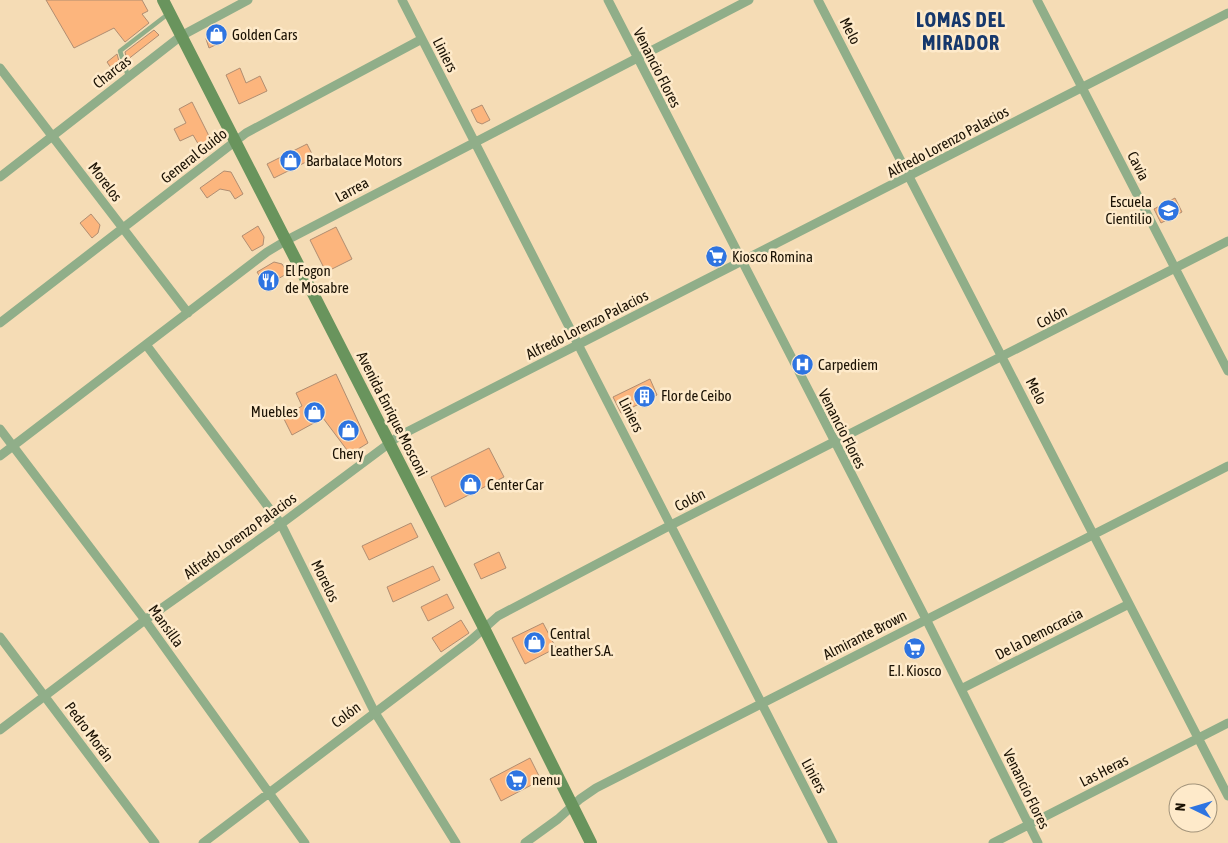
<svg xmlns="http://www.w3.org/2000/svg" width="1228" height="843" viewBox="0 0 1228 843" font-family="'Asap Condensed',sans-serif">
  <rect width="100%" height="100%" fill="#f5dcb5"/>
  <!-- building -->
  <path fill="#fcb57d" stroke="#b08d71" d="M46 0H142L148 11 142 14 149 23 125 42 114 28 74 48Z
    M220 26 226 40 209 48 206 39 209 31Z
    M154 30 159 35 127 60 125 52Z
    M117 54 120 65 113 71 107 62Z
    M240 68 246 83 260 76 267 91 239 104 226 75Z
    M192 102 211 140 209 150 204 154 193 135 180 141 174 129 186 123 179 109Z
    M482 105 490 120 482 124 477 122 471 110Z
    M307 144 314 158 274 178 267 164Z
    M224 171 231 172 243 194 235 199 230 191 220 189 207 198 200 188Z
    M1175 198 1182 212 1161 223 1154 209Z
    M91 214 100 225 98 233 92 238 80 223Z
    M258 226 264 237 263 245 252 251 242 236Z
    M336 227 352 259 326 272 310 240Z
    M718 250 722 258 714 262 709 254Z
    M274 262 282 264 288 273 266 286 257 272Z
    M336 374 368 443 350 454 323 418 292 435 283 417 302 406 296 393Z
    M650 379 657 395 621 413 613 397Z
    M489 448 504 477 445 507 431 477Z
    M411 523 418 537 369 560 362 546Z
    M499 552 506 568 481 579 474 564Z
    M433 566 440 580 393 602 387 587Z
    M447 594 454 608 428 621 421 607Z
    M461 620 469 633 441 652 432 638Z
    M543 623 556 648 525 664 512 638Z
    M917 639 923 652 912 657 906 644Z
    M530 758 541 780 501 801 490 779Z"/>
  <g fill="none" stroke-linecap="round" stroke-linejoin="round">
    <!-- service -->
    <path stroke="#90ae89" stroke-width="4.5" d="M128 76 120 51 168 14"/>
    <!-- minor -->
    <path stroke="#90ae89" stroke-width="9" d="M402 0 833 843
      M608 0 926 619 1038 843
      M818 0 1228 796
      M1037 0 1228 371
      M0 68 188 313
      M0 177 181 36 248 0
      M0 323 246 133 422 39
      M147 346 281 524 374 711 456 843
      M0 429 145 620 305 843
      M0 456 267 252 287 240 749 0
      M0 637 155 843
      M961 689 1129 604
      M0 730 145 620 281 524 399 436 1228 13
      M203 843 471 640 498 616 671 525 1228 241
      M525 843 558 819 580 799 596 788 1228 466
      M993 843 1228 723"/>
    <!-- secondary -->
    <path stroke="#69945d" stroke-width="12" d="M163 0 484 628 591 843"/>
  </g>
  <!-- icons -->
  <defs>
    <symbol id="shop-disc" viewBox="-11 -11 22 22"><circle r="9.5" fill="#2e74e1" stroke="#feeaca"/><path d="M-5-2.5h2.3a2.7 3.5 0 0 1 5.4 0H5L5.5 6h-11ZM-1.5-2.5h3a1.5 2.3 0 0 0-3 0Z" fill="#fff"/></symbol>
    <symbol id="school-disc" viewBox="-11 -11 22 22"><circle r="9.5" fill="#2e74e1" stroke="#feeaca"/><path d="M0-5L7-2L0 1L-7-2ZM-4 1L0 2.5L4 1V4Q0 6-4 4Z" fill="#fff"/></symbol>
    <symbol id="supermarket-disc" viewBox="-11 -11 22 22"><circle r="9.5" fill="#2e74e1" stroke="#feeaca"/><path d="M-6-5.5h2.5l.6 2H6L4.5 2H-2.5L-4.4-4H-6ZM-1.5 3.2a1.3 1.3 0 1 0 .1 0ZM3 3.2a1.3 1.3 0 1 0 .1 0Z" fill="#fff"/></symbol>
    <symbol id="restaurant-disc" viewBox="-11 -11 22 22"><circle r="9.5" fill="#2e74e1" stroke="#feeaca"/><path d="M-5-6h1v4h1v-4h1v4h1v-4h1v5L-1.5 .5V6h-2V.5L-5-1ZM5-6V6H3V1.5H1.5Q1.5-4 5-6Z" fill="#fff"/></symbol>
    <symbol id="hospital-disc" viewBox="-11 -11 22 22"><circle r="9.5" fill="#2e74e1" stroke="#feeaca"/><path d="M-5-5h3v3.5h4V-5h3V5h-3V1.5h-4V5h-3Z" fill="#fff"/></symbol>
    <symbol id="building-disc" viewBox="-11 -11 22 22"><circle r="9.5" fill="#2e74e1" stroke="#feeaca"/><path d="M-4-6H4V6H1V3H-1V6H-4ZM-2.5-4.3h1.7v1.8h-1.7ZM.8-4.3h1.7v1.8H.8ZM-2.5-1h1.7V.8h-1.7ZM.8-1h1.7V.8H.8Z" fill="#fff"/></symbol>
  </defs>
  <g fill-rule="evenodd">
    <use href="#shop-disc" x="204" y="22" width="25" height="25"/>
    <use href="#shop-disc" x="278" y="148" width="25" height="25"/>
    <use href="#school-disc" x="1156" y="198" width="25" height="25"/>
    <use href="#supermarket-disc" x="704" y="244" width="25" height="25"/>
    <use href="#restaurant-disc" x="256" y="268" width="25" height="25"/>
    <use href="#hospital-disc" x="790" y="352" width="25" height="25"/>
    <use href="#building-disc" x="632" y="384" width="25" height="25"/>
    <use href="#shop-disc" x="302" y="400" width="25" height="25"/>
    <use href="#shop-disc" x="336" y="418" width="25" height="25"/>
    <use href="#shop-disc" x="458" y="472" width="25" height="25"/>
    <use href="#shop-disc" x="522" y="630" width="25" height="25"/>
    <use href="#supermarket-disc" x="902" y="636" width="25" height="25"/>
    <use href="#supermarket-disc" x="504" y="768" width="25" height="25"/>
  </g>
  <g text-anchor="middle" stroke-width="5" stroke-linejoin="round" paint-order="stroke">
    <!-- street labels -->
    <g font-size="15" fill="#1b1204" stroke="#feeaca">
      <text transform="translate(850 31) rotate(63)" y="5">Melo</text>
      <text transform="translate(445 55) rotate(63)" y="5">Liniers</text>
      <text transform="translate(657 68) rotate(63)" y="5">Venancio Flores</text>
      <text transform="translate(112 72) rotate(-38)" y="5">Charcas</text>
      <text transform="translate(948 142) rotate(-28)" y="5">Alfredo Lorenzo Palacios</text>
      <text transform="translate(194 156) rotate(-38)" y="5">General Guido</text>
      <text transform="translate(1138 166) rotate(63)" y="5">Cavia</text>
      <text transform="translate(105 182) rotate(53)" y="5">Morelos</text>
      <text transform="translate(352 190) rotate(-28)" y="5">Larrea</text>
      <text transform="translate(1052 317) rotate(-27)" y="5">Colón</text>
      <text transform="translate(587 325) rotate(-27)" y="5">Alfredo Lorenzo Palacios</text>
      <text transform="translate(1036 391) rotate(63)" y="5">Melo</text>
      <text transform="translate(392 414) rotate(63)" y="5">Avenida Enrique Mosconi</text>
      <text transform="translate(631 415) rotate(63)" y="5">Liniers</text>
      <text transform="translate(842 429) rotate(63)" y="5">Venancio Flores</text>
      <text transform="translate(690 500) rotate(-27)" y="5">Colón</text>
      <text transform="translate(240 536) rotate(-36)" y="5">Alfredo Lorenzo Palacios</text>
      <text transform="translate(325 581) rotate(64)" y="5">Morelos</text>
      <text transform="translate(166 626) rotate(54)" y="5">Mansilla</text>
      <text transform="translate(1039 634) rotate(-27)" y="5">De la Democracia</text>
      <text transform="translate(865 635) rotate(-27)" y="5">Almirante Brown</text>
      <text transform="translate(346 715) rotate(-37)" y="5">Colón</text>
      <text transform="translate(89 732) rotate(53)" y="5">Pedro Morán</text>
      <text transform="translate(1104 771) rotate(-27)" y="5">Las Heras</text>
      <text transform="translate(814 776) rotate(62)" y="5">Liniers</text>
      <text transform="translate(1026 789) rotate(64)" y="5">Venancio Flores</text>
    </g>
    <!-- poi labels -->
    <g font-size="15" fill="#1b1204" stroke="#feeaca" text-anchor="start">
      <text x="232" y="40">Golden Cars</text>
      <text x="306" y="166">Barbalace Motors</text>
      <text x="1152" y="207" text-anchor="end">Escuela<tspan x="1152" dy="17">Cientilio</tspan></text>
      <text x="732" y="262">Kiosco Romina</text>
      <text x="285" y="276">El Fogon<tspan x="285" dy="17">de Mosabre</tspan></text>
      <text x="818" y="370">Carpediem</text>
      <text x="661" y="401">Flor de Ceibo</text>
      <text x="298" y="417" text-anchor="end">Muebles</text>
      <text x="348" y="459" text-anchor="middle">Chery</text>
      <text x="487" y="490">Center Car</text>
      <text x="550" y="639">Central<tspan x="550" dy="17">Leather S.A.</tspan></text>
      <text x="915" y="676" text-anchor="middle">E.I. Kiosco</text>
      <text x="532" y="785">nenu</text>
    </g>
    <!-- district labels -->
    <g font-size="20" font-weight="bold" letter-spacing="1" fill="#16386c" stroke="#feeaca">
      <text x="961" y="27">LOMAS DEL<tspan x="961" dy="23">MIRADOR</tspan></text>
    </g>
  </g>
  <!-- north arrow -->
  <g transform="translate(1193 808) rotate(275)"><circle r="24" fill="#feeaca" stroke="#a3947b"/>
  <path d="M0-4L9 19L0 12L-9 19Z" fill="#2e74e1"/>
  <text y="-8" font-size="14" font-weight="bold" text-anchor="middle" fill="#1b1204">N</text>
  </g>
</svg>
